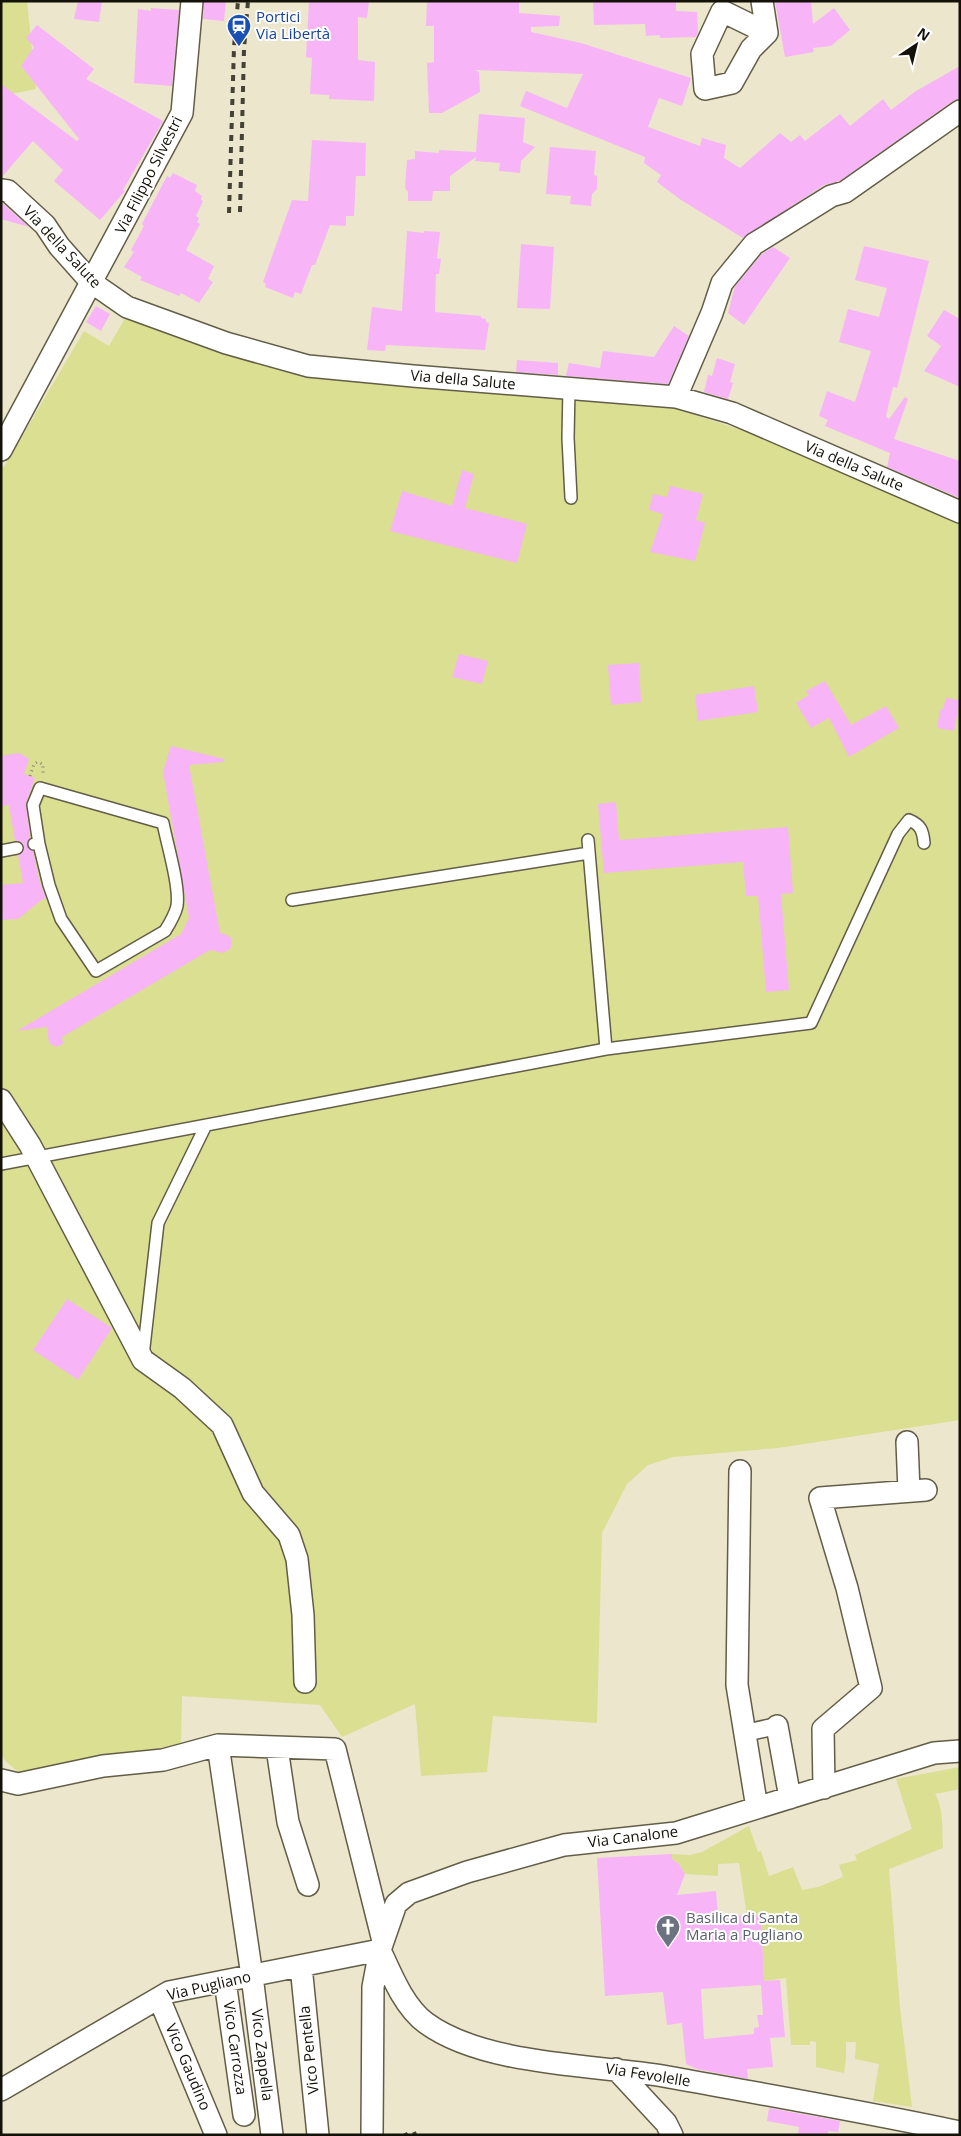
<svg xmlns="http://www.w3.org/2000/svg" width="961" height="2136" viewBox="0 0 961 2136" font-family="'Open Sans',sans-serif">
  <rect width="100%" height="100%" fill="#ece6cd"/>
  <!-- green -->
  <path fill="#dadf92" d="M1 1H27L36 89 1 96Z
    M127 315 256 360 670 407 776 441 960 524V1420L778 1448 673 1457 648 1465 627 1484 602 1533 597 1723 493 1716 487 1772 421 1776 415 1704 342 1737 320 1705 182 1696 181 1744 22 1775 5 1761 1 1751V466L4 467 84 331 109 346Z
    M960 1767V1789L935 1794C944 1809 942 1831 943 1848L889 1869 900 2008 912 2107 873 2101 879 2064 855 2059 856 2042H846V2058L844 2073 816 2067V2042L810 2041V2045H791L786 1978 764 1981 761 1916H747L739 1863 718 1864V1876L685 1874 679 1864 672 1859V1854L690 1855 702 1852 749 1826 758 1852 761 1851 769 1876 793 1867 802 1890 818 1887 843 1877 839 1865 857 1860 855 1855 912 1829 896 1779Z"/>
  <!-- building -->
  <path fill="#f7b5f8" fill-rule="evenodd" d="M78 1H102L99 22 74 19Z
    M204 1H226L224 21 203 19Z
    M309 1H369L367 18 358 17V60L375 62 374 101 329 99V95L310 94 312 58 306 57Z
    M427 1H519V13L560 16 559 26 531 27V32L581 43 691 78 682 106 659 98 648 127 700 146 702 138 726 145 724 158 740 168 780 133 791 142 800 135 805 141 840 114 850 126 883 99 891 110 916 91 960 66V99L953 101 840 181 824 185 743 238 681 200 657 182 661 175 644 163 645 157 520 106 526 91 567 108 583 74 475 70 479 72 480 92 442 113H429L427 63 434 62V26H426Z
    M593 1H676V11L697 12 698 32 696 37 660 38V35L646 36 645 24 594 25Z
    M775 1H811L813 24 834 8 850 30 831 46 813 48 814 52 785 57Z
    M151 8 179 10 172 86 134 83 138 9 151 11Z
    M37 25 94 69 86 79 163 121 123 190 125 191 100 220 54 181 63 170 33 141 1 178V84L77 141 79 139 21 66 34 47 26 38Z
    M479 114 525 118 523 142 535 147 521 161 520 173 499 171 500 163 475 161 476 157 450 176V191H433L432 201H408V192L405 188 407 160 415 159V151L439 153V150L476 152Z
    M312 140 366 143 365 176H356L354 216H346V226L330 225 315 265H312L301 294 295 292 293 298 265 287 266 284 263 282 292 200 308 201Z
    M550 147 596 151 594 175 597 176V189L592 194 591 206 570 204 571 196 546 194Z
    M173 173 197 185 195 191 202 196 201 200 203 201 196 216 199 218 197 222 200 224 186 250 214 266 208 279 213 282 199 303 181 293 179 296 140 280 142 277 124 267 134 252 131 250 144 226 142 224 167 176 170 178Z
    M1 203H2L29 227 1 219Z
    M407 231 424 233V231L440 232 437 258 441 259 439 274H436L435 312 481 316V318L486 319V322L489 323 485 350 386 345 385 351 367 350 372 307 402 311Z
    M521 244 554 247 550 309 517 308Z
    M864 246 929 261 897 388 893 387 886 416 889 419 905 397 908 399 894 439 960 461V498L887 467 890 453 825 426 828 420 819 416 827 391 855 402 871 351 839 342 848 309 879 317 887 288 855 280Z
    M773 247 790 258 744 325 728 313 735 286 762 254Z
    M96 306 110 314 101 331 86 322Z
    M944 310 960 319V387L924 371 941 346 927 336Z
    M674 326 689 336 668 384 566 376 569 363 600 368 603 351 654 357Z
    M717 358 735 364 730 382 733 383 728 399 704 392 708 375 712 376Z
    M517 360 558 363V375L516 372Z
    M462 470 474 474 465 508 527 524 517 563 390 531 402 491 452 506Z
    M670 486 703 494 696 520 705 523 695 561 650 552 663 514 649 510 653 494 667 497Z
    M459 654 488 661 482 684 452 677Z
    M639 663 641 702 611 705 608 665Z
    M825 681 851 725 886 706 899 728 849 757 829 718 811 728 796 703 809 695 806 691Z
    M754 686 758 712 698 721 695 695Z
    M946 698 960 700 954 731 937 728 940 710 943 709Z
    M171 746 224 759V762L189 765 220 933 227 935 231 938V948L223 953 210 950 62 1037 63 1044 56 1047 49 1043 47 1027 17 1031 181 934 189 918 163 772Z
    M19 753 29 759 24 774 35 778 26 803 30 837 27 844 28 848 33 851 39 880 46 898 40 901 18 919 1 920V885L23 883 18 855 24 851V846L20 841H15L9 805 1 806V756Z
    M616 802 619 840 788 827 793 893 781 894 789 990 766 992 758 896H746L743 862 604 873 598 804Z
    M67 1299 112 1328 78 1380 33 1350Z
    M672 1854V1859L679 1864 685 1874 677 1895 716 1891 718 1916 761 1915 764 1981 780 1980 785 2037 770 2038 773 2067 747 2069 748 2079 697 2069 686 2064 682 2023 667 2025 663 1992 605 1996 597 1858ZM761 1985 763 2015H757L759 2027 754 2028V2034L704 2039 701 1989Z
    M769 2108 840 2121 838 2132 828 2131V2135H798L799 2127 767 2121Z"/>
  <g fill="none" stroke-linecap="round" stroke-linejoin="round">
    <defs>
      <path id="service" d="M569 388 568 438 571 498
        M588 840 606 1049
        M34 844H39L49 885 61 919 96 971 165 931C170 923 175 915 177 906 180 886 167 844 163 823L40 788 33 805 39 844
        M1 851 17 848
        M292 900 589 853
        M1 1164 606 1049 811 1023 898 834 909 820C921 825 923 831 924 843
        M143 1356 158 1223 206 1125"/>
      <path id="pedestrian" d="M745 1733 777 1726"/>
      <path id="minor" d="M762 1 767 33
        M722 11 767 33 751 49 732 83 705 89 702 54Z
        M1 190 8 191 45 225 59 246 91 282 127 307 226 343 308 366 413 376 676 397 732 413 960 512
        M676 397 712 313 722 283 754 244 831 196 845 192 960 111
        M1 450 182 113 192 1
        M1 1100 30 1145 143 1360 182 1388 222 1425 253 1493 289 1535 297 1559 303 1615 305 1682
        M907 1442 909 1491
        M740 1471 737 1685 757 1808
        M777 1726 790 1798
        M218 1745 252 1976 272 2135
        M277 1748 288 1822 308 1885
        M1 1780 18 1784 103 1766 163 1760 218 1745 335 1749 383 1941
        M824 1788 823 1729 871 1688 847 1588 820 1498 926 1490
        M301 1966 318 2135
        M225 1981 244 2115
        M159 1998 216 2135
        M616 2069 666 2123 672 2135
        M1 2090 169 1992 380 1950C391 1974 404 2007 426 2023 483 2065 594 2065 663 2076 762 2094 861 2111 960 2132
        M372 2135 373 1987 380 1950 396 1904 409 1893 467 1872 564 1845 676 1833 934 1753 960 1751"/>
    </defs>
    <!-- service casing -->
    <use href="#service" stroke="#625d47" stroke-width="14"/>
    <!-- pedestrian casing -->
    <use href="#pedestrian" stroke="#625d47" stroke-width="19"/>
    <!-- minor casing -->
    <use href="#minor" stroke="#625d47" stroke-width="24"/>
    <!-- path -->
    <path stroke="#898573" stroke-width="3" stroke-dasharray="1 4" stroke-linecap="butt" d="M30 776 34 764 37 762 43 764V775"/>
    <!-- service -->
    <use href="#service" stroke="#fff" stroke-width="11"/>
    <!-- pedestrian -->
    <use href="#pedestrian" stroke="#fff" stroke-width="16"/>
    <!-- minor -->
    <use href="#minor" stroke="#fff" stroke-width="21"/>
    <!-- rail -->
    <path stroke="#444235" stroke-width="4" stroke-dasharray="6 6" stroke-linecap="butt" d="M240 212 244 49 248 1
      M229 213 234 47 238 1
      M414 2132 415 2135
      M405 2133 406 2135"/>
  </g>
  <!-- icons -->
  <defs>
    <symbol id="station-pin" viewBox="-11 -11 22 30"><path d="M0 17L-7.5 6A9.5 9.5 0 1 1 7.5 6Z" fill="#1a4fb4" stroke="#fff"/><path d="M-3-6H3Q5-6 5-4V2Q5 4 3 4L4.5 6H3L1.5 4h-3L-3 6H-4.5L-3 4Q-5 4-5 2V-4Q-5-6-3-6ZM-3.5-4v3h7v-3ZM-3.5 1v1.5H-2V1ZM2 1v1.5H3.5V1Z" fill="#fff"/></symbol>
    <symbol id="church-pin" viewBox="-11 -11 22 30"><path d="M0 17L-7.5 6A9.5 9.5 0 1 1 7.5 6Z" fill="#6b7280" stroke="#fff"/><path d="M-1.2-6h2.4v3.5h3.3v2.4h-3.3V6h-2.4V-.1h-3.3v-2.4h3.3Z" fill="#fff"/></symbol>
  </defs>
  <g fill-rule="evenodd">
    <use href="#station-pin" x="225" y="12" width="28" height="38"/>
    <use href="#church-pin" x="654" y="1913" width="28" height="38"/>
  </g>
  <g text-anchor="middle" stroke-width="4" stroke-linejoin="round" paint-order="stroke">
    <!-- transit labels -->
    <g font-size="15" fill="#164399" stroke="#fff" text-anchor="start">
      <text x="256" y="22">Portici<tspan x="256" dy="17">Via Libertà</tspan></text>
    </g>
    <!-- street labels -->
    <g font-size="15" fill="#131108" stroke="#fff">
      <text transform="translate(149 175) rotate(-63)" y="5">Via Filippo Silvestri</text>
      <text transform="translate(62 247) rotate(47)" y="5">Via della Salute</text>
      <text transform="translate(463 380) rotate(5)" y="5">Via della Salute</text>
      <text transform="translate(854 466) rotate(23)" y="5">Via della Salute</text>
      <text transform="translate(633 1837) rotate(-7)" y="5">Via Canalone</text>
      <text transform="translate(209 1986) rotate(-13)" y="5">Via Pugliano</text>
      <text transform="translate(235 2048) rotate(82)" y="5">Vico Carrozza</text>
      <text transform="translate(309 2050) rotate(-96)" y="5">Vico Pentella</text>
      <text transform="translate(262 2055) rotate(83)" y="5">Vico Zappella</text>
      <text transform="translate(188 2067) rotate(67)" y="5">Vico Gaudino</text>
      <text transform="translate(648 2075) rotate(9)" y="5">Via Fevolelle</text>
    </g>
    <!-- worship labels -->
    <g font-size="15" fill="#5b616d" stroke="#fff" text-anchor="start">
      <text x="686" y="1923">Basilica di Santa<tspan x="686" dy="17">Maria a Pugliano</tspan></text>
    </g>
  </g>
  <!-- border -->
  <rect width="961" height="2136" fill="none" stroke="#131108" stroke-width="5"/>
  <!-- north arrow -->
  <g transform="translate(916 45) rotate(35)" stroke="#ffffff" stroke-width="4" paint-order="stroke">
  <path d="M0-4L9 19L0 12L-9 19Z" fill="#131108"/>
  <text y="-8" font-size="14" font-weight="bold" text-anchor="middle" fill="#131108">N</text>
  </g>
</svg>
